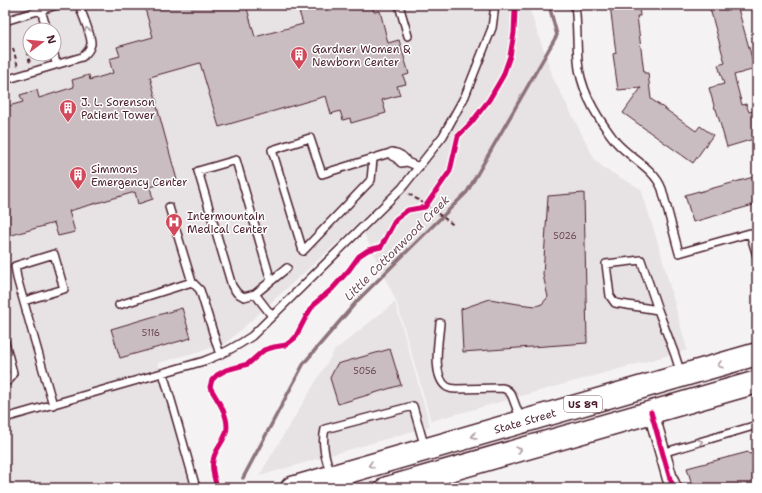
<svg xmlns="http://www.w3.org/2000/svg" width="762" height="493" viewBox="0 0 762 493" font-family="'Shantell Sans',sans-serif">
  <rect width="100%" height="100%" fill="#f4f2f2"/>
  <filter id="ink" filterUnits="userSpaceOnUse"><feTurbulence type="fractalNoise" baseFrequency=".025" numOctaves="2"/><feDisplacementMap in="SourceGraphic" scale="8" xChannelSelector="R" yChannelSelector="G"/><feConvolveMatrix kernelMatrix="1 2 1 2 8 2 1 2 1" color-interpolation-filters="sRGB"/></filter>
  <g filter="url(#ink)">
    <!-- built -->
    <path fill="#e7e2e3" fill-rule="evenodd" d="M5 5H528L554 80 595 160 605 169 641 189 660 250 687 350 431 421 397 303 359 223 225 344 158 363 197 488H5ZM30 30H54V54H30Z
      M395 302 430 426 259 476 335 350Z"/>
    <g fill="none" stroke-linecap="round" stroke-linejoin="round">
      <!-- stream -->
      <path stroke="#8d727a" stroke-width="3.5" d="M243 478 304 363 358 300 467 192 557 35 549 5"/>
    </g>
    <!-- building -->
    <path fill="#cabdc1" stroke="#4a1f2b" d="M144 5H246L255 37 303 24 297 5H372L374 12 380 11 388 43 399 40 409 74 403 76 406 84 397 86 400 95 382 100 386 113 351 123 350 118 343 120 340 111 331 114 326 96 219 127 200 63 150 77 157 103H156L177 180 150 187 153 199 138 204 135 192 69 211 75 232 58 236 54 223 5 237V107L23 102 20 95 37 90 39 98 74 87 72 80 89 75 90 80 113 73 109 59 120 56 117 47 153 37Z
      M610 5H639L640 16H637L644 73H648L651 99 696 131 700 126 713 135 693 163 623 113 641 88 618 90 613 54 616 53Z
      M709 5H737L755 69 734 75 742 105 746 104 749 112 757 110V138L727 147 716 109H715L709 88 724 84 718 65 725 63Z
      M757 176V204L693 222 685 195 699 191V192Z
      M584 193 587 343 463 352 461 309 490 299 518 304 536 306 542 304 548 297 543 275 548 196Z
      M182 308 191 338 120 358 111 329Z
      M390 349 401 385 338 404 330 378 337 364Z
      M748 452 749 454 757 452V488H693L687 468Z"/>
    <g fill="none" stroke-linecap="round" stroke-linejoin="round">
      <defs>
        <path id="service" d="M399 5 408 36
          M575 5C578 26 576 49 579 69 584 97 599 120 616 142 631 159 654 168 662 189L679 253 750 233 757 256
          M41 10 47 30
          M5 21 57 5
          M54 54 56 64
          M5 80 82 57C86 54 90 50 91 44 92 36 82 14 79 5
          M373 159 371 180 303 251 272 150 310 138 322 174 390 153
          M407 162C404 155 398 153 392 152L390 153 392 156 396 158 401 163 407 162 419 167
          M169 207 192 282
          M255 294 244 297 237 293 232 286 198 171 236 160 271 281
          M24 301 64 289 54 254 15 266 17 278 53 405
          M119 305 192 282 200 290 220 355
          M658 310 641 260 606 264 610 296 615 303 658 310 675 355 681 374
          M272 316 255 294 287 268
          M440 323C439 339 431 376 447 387 449 388 452 389 456 389L502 388C507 389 510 392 512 396L521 420
          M5 342 13 373 10 379 5 383
          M163 373 173 407 196 488
          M5 418 204 361C223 354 236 347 252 336L402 188 443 136 465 96 492 28 495 5
          M662 453 757 425
          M331 475C326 460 321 445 325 429L413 406 425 448"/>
        <path id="minor" d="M651 412 670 479 674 488"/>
        <path id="primary" d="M292 488 757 354
          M387 488 757 382"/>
      </defs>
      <!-- service casing -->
      <use href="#service" stroke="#4a1f2b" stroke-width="10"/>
      <!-- minor casing -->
      <use href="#minor" stroke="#4a1f2b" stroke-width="17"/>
      <!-- primary casing -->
      <use href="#primary" stroke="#4a1f2b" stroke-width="25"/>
      <!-- path -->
      <path stroke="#4a1f2b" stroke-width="2" stroke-dasharray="4 3" stroke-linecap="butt" d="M25 45 30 63
        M13 48 18 67
        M409 194 426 205 455 226"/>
      <!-- service -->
      <use href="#service" stroke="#fff" stroke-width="7"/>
      <!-- minor -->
      <use href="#minor" stroke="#fff" stroke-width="14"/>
      <!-- primary -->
      <use href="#primary" stroke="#fff" stroke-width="22"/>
      <defs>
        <path id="cycleway" d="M651 412 670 479 674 488
          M217 488C215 479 211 470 213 461 214 449 227 440 227 427 227 412 217 400 210 387L212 380 217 375 226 370 248 364 264 350 274 347 286 345 295 338 307 315 314 304 332 289 349 270 359 256 368 250 381 247 396 219 408 210 425 207 450 171 458 136 471 123 489 100 503 76 510 56 514 33 515 10 514 5"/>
      </defs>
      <!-- cycleway casing -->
      <use href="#cycleway" stroke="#fff" stroke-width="8"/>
      <!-- cycleway -->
      <use href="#cycleway" stroke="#d6006c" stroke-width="5"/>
    </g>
    <!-- one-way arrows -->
    <defs><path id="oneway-chevron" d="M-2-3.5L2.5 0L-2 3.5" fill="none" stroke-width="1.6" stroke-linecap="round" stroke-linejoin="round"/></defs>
    <g stroke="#ae9aa0">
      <use href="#oneway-chevron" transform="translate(87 30) rotate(-107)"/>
      <use href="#oneway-chevron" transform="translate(720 365) rotate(164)"/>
      <use href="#oneway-chevron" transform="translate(474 436) rotate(164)"/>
      <use href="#oneway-chevron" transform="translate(700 442) rotate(-17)"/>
      <use href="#oneway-chevron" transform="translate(519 450) rotate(-16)"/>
      <use href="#oneway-chevron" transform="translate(371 465) rotate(164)"/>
    </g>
  </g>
  <!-- icons -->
  <defs>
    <symbol id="building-pin" viewBox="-11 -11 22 30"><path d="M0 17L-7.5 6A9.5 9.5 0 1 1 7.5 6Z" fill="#d1495b" stroke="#fff"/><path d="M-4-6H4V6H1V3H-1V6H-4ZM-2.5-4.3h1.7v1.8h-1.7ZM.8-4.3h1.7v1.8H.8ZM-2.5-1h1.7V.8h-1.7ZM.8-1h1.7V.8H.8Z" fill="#fff"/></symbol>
    <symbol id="hospital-pin" viewBox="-11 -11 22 30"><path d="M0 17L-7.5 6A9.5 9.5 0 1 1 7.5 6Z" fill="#d1495b" stroke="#fff"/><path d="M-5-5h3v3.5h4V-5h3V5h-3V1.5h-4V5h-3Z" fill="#fff"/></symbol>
  </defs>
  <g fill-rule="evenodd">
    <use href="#building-pin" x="289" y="45" width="20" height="27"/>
    <use href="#building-pin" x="58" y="98" width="20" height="27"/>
    <use href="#building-pin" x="68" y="165" width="20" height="27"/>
    <use href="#hospital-pin" x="164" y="212" width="20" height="27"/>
  </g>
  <g text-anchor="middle" stroke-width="3" stroke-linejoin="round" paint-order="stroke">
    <!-- number labels -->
    <g font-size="9" fill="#6a4650">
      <text x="565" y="239">5026</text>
      <text x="151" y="336">5116</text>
      <text x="365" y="374">5056</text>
    </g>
    <!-- shield labels -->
    <rect fill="#fff" stroke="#80626b" stroke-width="1" x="564" y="396" width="38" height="16" rx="3"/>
    <g font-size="10" font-weight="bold" fill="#4a1f2b">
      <text x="583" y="408">US 89</text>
    </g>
    <!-- poi labels -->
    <g font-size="11" fill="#4a1f2b" stroke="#fff" text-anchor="start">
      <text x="312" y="53">Gardner Women &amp;<tspan x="312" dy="13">Newborn Center</tspan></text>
      <text x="81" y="106">J. L. Sorenson<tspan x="81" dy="13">Patient Tower</tspan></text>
      <text x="91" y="173">Simmons<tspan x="91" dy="13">Emergency Center</tspan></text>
      <text x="187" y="220">Intermountain<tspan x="187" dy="13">Medical Center</tspan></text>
    </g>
    <!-- street labels -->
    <g font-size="11" fill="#4a1f2b" stroke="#fff">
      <text transform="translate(525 421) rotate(-16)" y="4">State Street</text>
    </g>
    <!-- water labels -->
    <g font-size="12" font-style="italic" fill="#714f59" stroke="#fff">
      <text transform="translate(397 248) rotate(-45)" y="4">Little Cottonwood Creek</text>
    </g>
  </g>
  <!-- margin -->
  <rect width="762" height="493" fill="none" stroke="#fff" stroke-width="20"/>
  <rect x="10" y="10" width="742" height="473" fill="none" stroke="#4a1f2b" stroke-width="1.5" filter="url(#ink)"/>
  <!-- north arrow -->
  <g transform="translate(42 42) rotate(74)"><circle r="19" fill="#ffffff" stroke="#b7a5aa"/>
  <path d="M0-3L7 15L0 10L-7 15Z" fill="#d1495b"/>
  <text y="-6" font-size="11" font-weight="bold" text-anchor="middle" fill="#4a1f2b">N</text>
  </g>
</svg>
